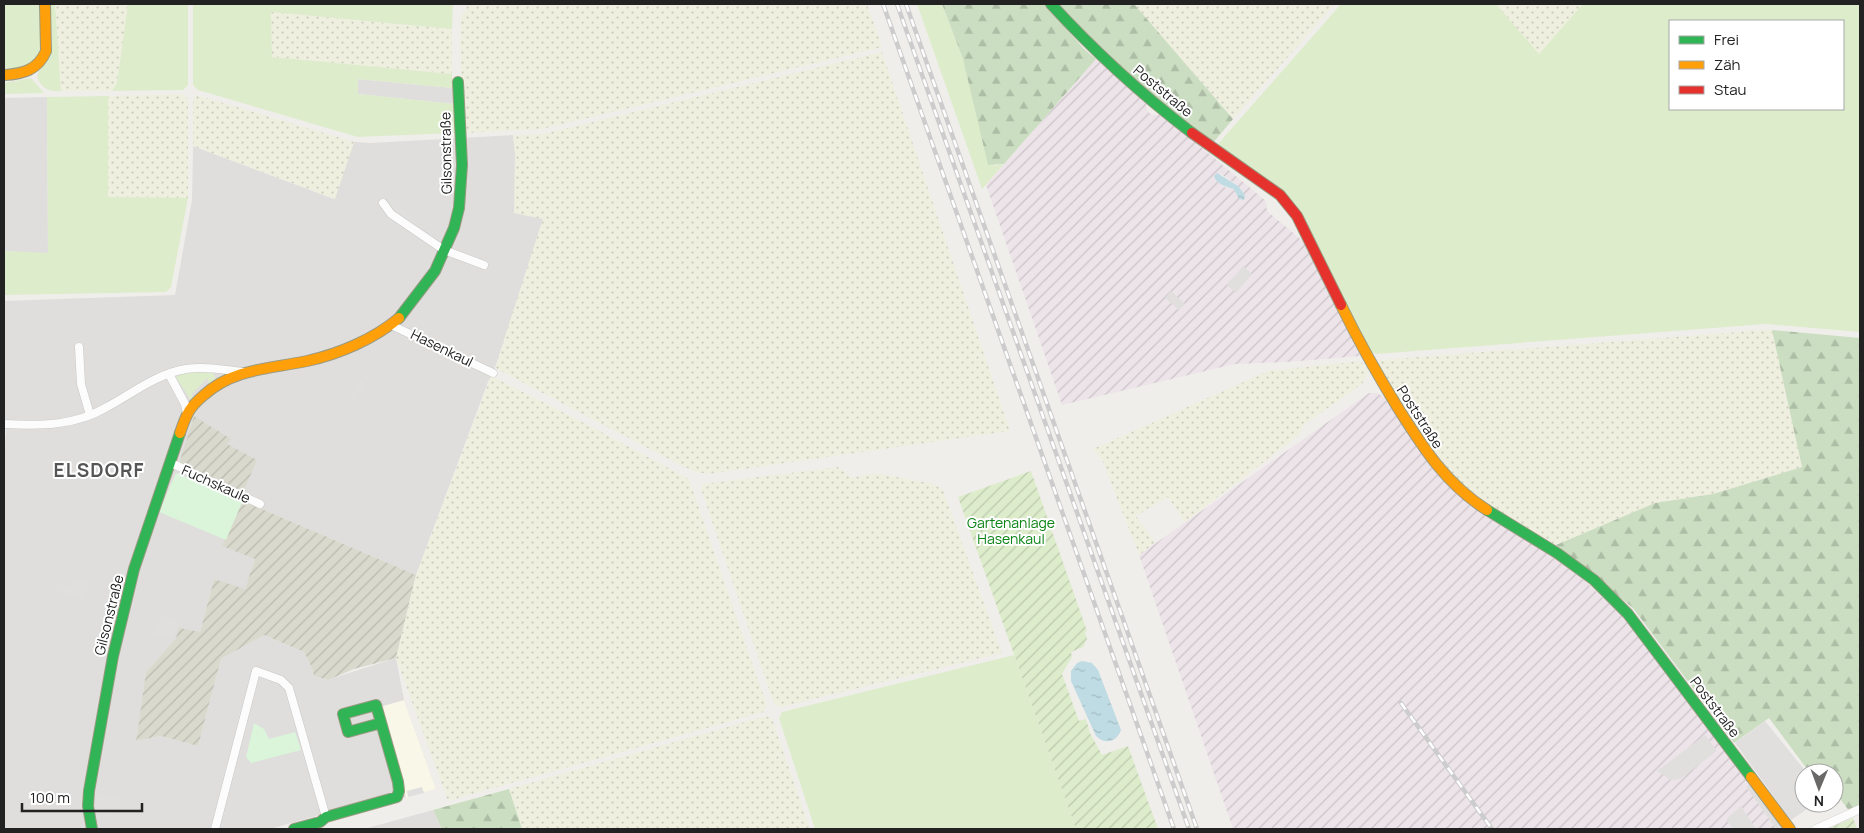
<svg xmlns="http://www.w3.org/2000/svg" width="1864" height="833" viewBox="0 0 1864 833" font-family="Manrope,sans-serif">
  <defs>
    <pattern id="industrial-furrows" width="10" height="10" patternUnits="userSpaceOnUse" patternTransform="scale(1.25)"><rect width="10" height="10" fill="#ede4e9"/><path d="M-1 1l2-2M0 10L10 0M9 11l2-2" fill="none" stroke="#cbc3c8"/></pattern>
    <pattern id="construction-furrows" width="10" height="10" patternUnits="userSpaceOnUse" patternTransform="scale(1.25)"><rect width="10" height="10" fill="#d9d9cd"/><path d="M-1 1l2-2M0 10L10 0M9 11l2-2" fill="none" stroke="#babab0"/></pattern>
    <pattern id="farmland-dots" width="8" height="8" patternUnits="userSpaceOnUse" patternTransform="scale(1.25)"><rect width="8" height="8" fill="#efefdf"/><path d="M2 2h.1M6 6h.1" fill="none" stroke="#cdcdbf" stroke-width="1.8" stroke-linecap="round"/></pattern>
    <pattern id="forest-firs" width="22" height="20" patternUnits="userSpaceOnUse" patternTransform="scale(1.25)"><rect width="22" height="20" fill="#cbdec1"/><path d="M5 1l3.5 6h-7zM16 11l3.5 6h-7z" fill="#aebea6"/></pattern>
    <pattern id="garden-furrows" width="10" height="10" patternUnits="userSpaceOnUse" patternTransform="scale(1.25)"><rect width="10" height="10" fill="#ddeccb"/><path d="M-1 1l2-2M0 10L10 0M9 11l2-2" fill="none" stroke="#bdcaae"/></pattern>
    <pattern id="water-ripples" width="26" height="14" patternUnits="userSpaceOnUse" patternTransform="scale(1.25)"><rect width="26" height="14" fill="#bfdbe3"/><path d="M2 4q2-2 4 0t4 0M15 11q2-2 4 0t4 0" fill="none" stroke="#a4bcc2"/></pattern>
  </defs>
  <rect width="100%" height="100%" fill="#f0eeeb"/>
  <!-- residential -->
  <path fill="#dfdedc" d="M357 79 453 88 454 104 358 94Z
    M47 97 48 254 4 251V98Z
    M513 135 515 153 543 219 495 368 488 382 416 575 241 500 255 559 245 590 214 579 200 632 176 638 146 672 136 741 161 736 198 746 221 659 264 635 304 652 312 668 314 676 327 680 396 658 404 700 436 789 406 798 394 794 270 829H5L4 456 6 431 4 420V301L175 295 192 200 193 146 334 199 354 142 371 143Z
    M433 810 442 829H364L411 816Z"/>
  <!-- industrial -->
  <path fill="url(#industrial-furrows)" fill-rule="evenodd" d="M1096 59 1146 103 1147 111 1152 115H1162L1266 201 1267 211 1304 242 1360 356 1287 362 1235 364 1062 405 986 185ZM1221 174 1238 186V196L1234 189 1226 188 1215 180Z
    M1369 393H1377L1384 397 1418 449 1435 471 1453 490 1493 519 1550 555 1586 582 1624 618 1685 696 1781 829H1233L1139 555Z"/>
  <!-- education -->
  <path fill="#f8f7e8" d="M404 700 436 789 406 798 380 707Z"/>
  <!-- construction -->
  <path fill="url(#construction-furrows)" d="M194 416 231 439 227 444 257 460 243 492 179 464Z
    M241 500 416 575 396 658 354 669 328 680 314 676 312 668 304 652 264 635 221 659 198 746 161 736 136 741 146 672 176 638 179 628 200 632 214 579 245 589 255 559 222 546Z"/>
  <!-- farmland -->
  <path fill="url(#farmland-dots)" d="M55 4H128L117 83 112 91H61Z
    M468 4H867L882 47 542 129 464 133 460 44 461 18Z
    M1134 4H1335L1233 119Z
    M1496 4H1583L1539 55Z
    M271 12 452 29V74L272 57Z
    M882 52 1010 431 709 474 696 472 678 464 495 368 543 219 514 213 515 153 513 135 543 134Z
    M183 94 188 99V198L108 197V96Z
    M197 95 354 142 335 199 193 146V99Z
    M1763 330H1772L1802 467 1713 494 1655 503 1556 545 1488 504 1452 475 1436 458 1423 439 1378 364 1380 360Z
    M1360 361 1367 367 1368 373 1362 384 1305 424 1298 436 1185 522 1168 497 1136 516 1155 543 1139 555 1103 462 1093 449 1268 371Z
    M491 376 592 427 689 479 767 706 764 712 448 801 396 658 416 575Z
    M838 467 852 478 876 473 934 484 943 490 1002 653 781 707 774 704 701 489 703 484Z
    M766 716 772 719 810 829H522L509 789Z"/>
  <!-- grass -->
  <path fill="#ddeccb" fill-rule="evenodd" d="M4 4H41C42 32 48 77 4 67Z
    M49 4H55L61 91C49 92 42 89 37 77 38 69 48 62 50 53 54 41 50 17 49 4Z
    M128 4H188V85L183 90 112 91 117 83Z
    M193 4H453L452 29 271 12 272 57 452 74 453 88 358 79V94L454 104 455 133 358 137 198 90 193 85Z
    M917 4H942L963 59 994 166 1004 164 982 189Z
    M1341 4H1496L1539 54 1583 4H1860V332L1766 324 1376 354 1369 350 1301 214 1220 150 1219 143ZM1670 21H1843V109H1670Z
    M31 78 44 93 4 94V83Z
    M108 96V197L188 198 171 287 166 292 4 295V251L48 253 47 97Z
    M201 371 213 372 215 378 209 385 207 378 192 394 193 399H190L176 377 184 373Z
    M1014 655 1076 829H815L779 718 782 712Z"/>
  <!-- forest -->
  <path fill="url(#forest-firs)" d="M942 4H1045L1084 49 1096 59 1004 164 988 165 963 59Z
    M1057 4H1134L1233 119 1212 144 1210 143 1158 101 1102 51Z
    M1772 330 1860 338V807L1850 812 1834 791V773H1821L1817 768 1810 773 1769 718 1734 743 1633 608 1556 545 1655 503 1713 494 1802 467Z
    M509 789 522 829H442L433 810Z"/>
  <!-- park -->
  <path fill="#daf5da" d="M176 473 243 500 226 540 159 512Z
    M254 723 264 729 269 739 295 732 301 750 251 763 246 757Z"/>
  <!-- garden -->
  <path fill="url(#garden-furrows)" d="M1031 471 1087 631 1085 632 1087 639 1083 647 1071 652 1072 657 1062 674 1079 721 1086 719 1090 733 1102 755 1128 746 1158 829H1076L958 497Z
    M1853 818 1857 829H1827Z"/>
  <!-- parking -->
  <path fill="#e0dfde" d="M397 198 400 208 419 221 416 226 395 211 391 199Z
    M1243 266 1252 274 1236 293 1227 285Z
    M1171 291 1185 304 1179 310 1165 298Z
    M367 374 371 377 352 401 348 398Z
    M74 579 89 582 84 599 57 592 49 582 72 587Z
    M163 615 180 620 173 639 155 634 158 621H161Z
    M1765 721 1807 773H1804V803H1816L1791 820 1735 743Z
    M1705 735 1717 751 1680 779 1671 780 1657 771Z
    M1750 784 1783 829H1776L1746 787Z
    M422 787 424 793 408 797 407 791Z
    M95 793 120 799 119 804 113 809 114 816 94 812Z
    M1741 806 1756 829H1733L1726 819Z"/>
  <!-- water -->
  <path fill="url(#water-ripples)" d="M1217 173 1238 186 1245 195 1244 200 1239 199 1234 189C1226 187 1216 184 1214 176Z
    M1082 661 1092 663 1098 670 1121 730C1117 742 1105 745 1096 736L1071 681V671L1077 663Z"/>
  <g fill="none" stroke-linecap="round" stroke-linejoin="round">
    <defs>
      <path id="street" d="M383 203 391 214 444 250 484 265
        M391 325 493 373
        M79 347 81 384 90 415
        M169 374 185 404 187 414
        M4 424C40 426 75 426 107 407 133 393 156 374 186 369 204 366 224 370 243 372
        M171 463 260 504
        M215 829 256 671 281 680 289 688 326 817
        M1816 829 1860 809"/>
      <path id="fast" d="M1051 4C1094 51 1141 94 1192 133
        M399 318 435 271 454 228 459 208 462 165 458 82
        M1487 510 1557 553 1594 580 1628 614 1751 777
        M92 829 88 806 89 791 113 656 134 569 180 433
        M294 829 320 822 326 817 397 797 399 791 398 782 376 705 343 714 348 732 381 723"/>
      <path id="slow" d="M4 75C23 74 38 70 46 51L45 4
        M1341 305C1359 342 1377 374 1398 408 1424 449 1446 484 1487 510
        M180 433C182 427 184 421 187 415 190 408 198 400 204 395 234 368 270 369 307 361 339 354 374 339 399 318
        M1751 777 1790 829"/>
      <path id="jam" d="M1192 133 1280 195 1297 216 1341 305"/>
    </defs>
    <!-- street casing -->
    <use href="#street" stroke="#c9c8c7" stroke-width="9"/>
    <!-- fast casing -->
    <use href="#fast" stroke="#999a82" stroke-width="12"/>
    <!-- slow casing -->
    <use href="#slow" stroke="#999a82" stroke-width="12"/>
    <!-- jam casing -->
    <use href="#jam" stroke="#999a82" stroke-width="12"/>
    <!-- street -->
    <use href="#street" stroke="#fdfcfc" stroke-width="8"/>
    <!-- fast -->
    <use href="#fast" stroke="#30b455" stroke-width="10"/>
    <!-- slow -->
    <use href="#slow" stroke="#ff9f0a" stroke-width="10"/>
    <!-- jam -->
    <use href="#jam" stroke="#e5322d" stroke-width="10"/>
    <defs>
      <path id="rail" d="M883 4 1174 829
        M897 4 1189 829
        M906 4 1197 829
        M1401 703 1492 829"/>
    </defs>
    <!-- rail casing -->
    <use href="#rail" stroke="#ccc" stroke-width="4.5"/>
    <!-- rail -->
    <use href="#rail" stroke="#fff" stroke-width="2.5" stroke-dasharray="8" stroke-linecap="butt"/>
  </g>
  <g text-anchor="middle" stroke-width="4" stroke-linejoin="round" paint-order="stroke">
    <!-- street labels -->
    <g font-size="14" fill="#222" stroke="#fff">
      <text transform="translate(1163 91) rotate(40)" y="5">Poststraße</text>
      <text transform="translate(446 153) rotate(-91)" y="5">Gilsonstraße</text>
      <text transform="translate(442 348) rotate(26)" y="5">Hasenkaul</text>
      <text transform="translate(1420 417) rotate(57)" y="5">Poststraße</text>
      <text transform="translate(216 484) rotate(24)" y="5">Fuchskaule</text>
      <text transform="translate(109 615) rotate(-76)" y="5">Gilsonstraße</text>
      <text transform="translate(1715 707) rotate(53)" y="5">Poststraße</text>
    </g>
    <!-- park labels -->
    <g font-size="14" fill="#0c8416" stroke="#fff">
      <text x="1011" y="528">Gartenanlage<tspan x="1011" dy="16">Hasenkaul</tspan></text>
    </g>
    <!-- district labels -->
    <g font-size="19" font-weight="bold" letter-spacing="1" fill="#555" stroke="#fff">
      <text x="99" y="477">ELSDORF</text>
    </g>
  </g>
  <!-- border -->
  <rect width="1864" height="833" fill="none" stroke="#222222" stroke-width="10"/>
  <!-- legend -->
  <rect x="1669" y="20" width="175" height="90" fill="#ffffff" stroke="#a7a7a7"/>
  <rect x="1679" y="36" width="25" height="8" fill="#30b455" stroke="#a7a7a7"/>
  <text x="1714" y="45" font-size="15" fill="#222222">Frei</text>
  <rect x="1679" y="61" width="25" height="8" fill="#ff9f0a" stroke="#a7a7a7"/>
  <text x="1714" y="70" font-size="15" fill="#222222">Zäh</text>
  <rect x="1679" y="86" width="25" height="8" fill="#e5322d" stroke="#a7a7a7"/>
  <text x="1714" y="95" font-size="15" fill="#222222">Stau</text>
  <!-- north arrow -->
  <g transform="translate(1819 788) rotate(181)"><circle r="24" fill="#ffffff" stroke="#a7a7a7"/>
  <path d="M0-4L9 19L0 12L-9 19Z" fill="#6a6968"/>
  <text y="-8" font-size="14" font-weight="bold" text-anchor="middle" fill="#222222">N</text>
  </g>
  <!-- scale -->
  <path d="M22 803v8h120v-8" fill="none" stroke="#222222" stroke-width="2.5"/>
  <text x="30" y="803" font-size="15" fill="#222222" stroke="#ffffff" stroke-width="4" paint-order="stroke">100 m</text>
</svg>
